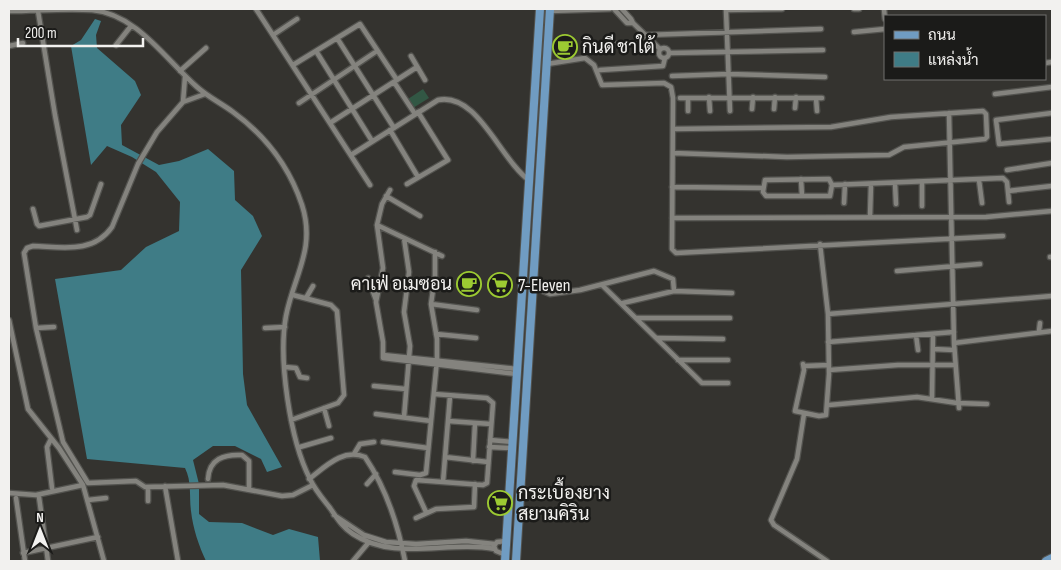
<svg xmlns="http://www.w3.org/2000/svg" width="1061" height="570" viewBox="0 0 1061 570" font-family="'Sofia Sans Condensed',Sarabun,sans-serif">
  <rect width="100%" height="100%" fill="#34332f"/>
  <!-- green -->
  <path fill="#325744" d="M423 89 429 98 413 108 408 99Z"/>
  <!-- water -->
  <path fill="#3f7c86" d="M95 19 101 21 96 35 97 48 135 81 141 95 121 125 122 145 159 165 179 161 208 149 234 171 235 200 253 216 262 236 241 270 243 374 247 405 282 467 267 472 261 459 235 446H213L193 460 199 484V514L209 522 242 523 273 535 289 529 318 537 320 561H206C199 546 193 529 191 511 189 496 192 482 185 468L87 459 55 279 121 270 146 247 179 231 180 202 156 172 132 157 107 146 91 165 71 46 81 40Z"/>
  <g fill="none" stroke-linecap="round" stroke-linejoin="round">
    <defs>
      <path id="minor" d="M256 9 370 185
        M614 9 627 23H633
        M622 9 631 19 633 23 660 49
        M854 9H859
        M884 9 885 19
        M9 11C36 11 65 8 92 10 137 14 166 60 197 87 208 97 221 103 233 112 266 136 289 166 302 205 316 249 294 275 286 316 278 359 290 440 310 479 315 490 323 499 330 508 337 518 342 527 353 534 395 562 448 540 495 549
        M38 11 55 115 77 230
        M550 11 610 9
        M854 32 885 29
        M273 35 297 19
        M337 38 394 128
        M613 44 637 43 645 35 821 29
        M116 45 131 26
        M9 46 23 43
        M659 53a5 5 0 1 1 10 0a5 5 0 1 1-10 0Z
        M316 51 372 141
        M669 53 823 50
        M411 56 425 80
        M1045 63 1052 62
        M547 64 585 58 594 65 602 85 664 83 671 87 673 98 672 249 676 253 1003 236
        M293 65 360 24 397 80
        M600 70 663 66 665 58
        M180 71 206 48
        M672 76 729 74 825 77
        M394 82 415 114
        M205 94 183 102 157 132 138 164 112 227C93 254 63 247 33 246L27 248 24 253 36 328 63 442 88 483 136 481 145 487 223 485 282 496 293 495 313 485
        M995 94 1052 87
        M709 97 710 111
        M680 98H822
        M688 98V111
        M816 98 817 111
        M183 102 185 77
        M299 103 377 51
        M795 108 796 97
        M752 109 753 97
        M774 109 775 97
        M730 111 726 10 782 9
        M949 113 954 343 959 408
        M1052 113 996 120 999 144 1052 139
        M330 123 417 67
        M390 130 418 177
        M673 153 787 157 889 155 904 147 985 139 987 137 986 114 983 111 891 117 831 127 673 129
        M351 155 438 100C478 92 500 160 530 181
        M1007 170 1052 163
        M801 179 802 196
        M829 179 832 185 830 196H766L763 192 765 180Z
        M979 180 982 203
        M895 183 896 204
        M922 183V206
        M407 184 448 160 418 112
        M832 185 1003 178 1007 182 1009 202
        M672 187 763 188
        M390 190 382 204 377 225 383 268 376 302 383 342V358L517 374
        M1008 191 1052 186
        M386 196 420 216
        M844 203 845 184
        M33 209 37 224 39 226 87 217 90 215 101 184
        M870 217 871 184
        M672 218 986 217 1052 211
        M377 225 442 256
        M1050 257H1052
        M897 271 980 264
        M368 278 376 300
        M602 285 702 383H728
        M533 287 550 294 580 290 654 271 673 279 674 291
        M306 298 313 286
        M623 303 674 291 732 293
        M431 304 477 310
        M828 314 1052 296
        M637 318H730
        M9 320 28 409 59 448 83 485 104 561
        M36 328 54 327
        M265 328 285 327
        M1039 331 1040 323
        M436 334 476 338
        M916 335 918 350
        M657 338 723 339
        M828 342 954 332
        M954 343 1052 331
        M933 349 954 350
        M383 355 517 369
        M678 360H728
        M803 364 804 370 795 411 819 416 826 415 829 374 828 314 820 244
        M804 366 829 365
        M285 367 296 368 300 377 307 378
        M829 370 898 365H955
        M374 386 406 389
        M932 399 933 334
        M829 405 917 397 957 403 987 404
        M324 408 329 426
        M376 414 431 421
        M804 414 797 459 771 520 774 525 827 561
        M404 417 410 346 404 312 409 272 404 238
        M291 420 338 403 344 395 337 311 331 305 293 295
        M448 421 491 424
        M51 439 47 447 52 488
        M490 440 513 442
        M383 442 428 448
        M300 447 331 438
        M489 447 512 448
        M354 454 360 444 374 442
        M445 457 488 462
        M473 461 475 423
        M395 472 420 475 426 473 437 360V339L431 304 435 276V252
        M208 479C209 459 224 454 242 455L249 461V489
        M309 479C326 466 343 448 365 457 386 488 398 525 405 561
        M443 482 450 396
        M367 484 376 474
        M165 486 178 561
        M148 487V501
        M9 493 36 495 83 485
        M39 497 48 561
        M16 498 25 561
        M88 500 106 498
        M426 512 414 486 416 480 483 485 487 483 493 403 487 398 434 394
        M334 515 364 535 386 542 416 544 466 541 495 544
        M416 518 436 509 474 507 475 484
        M23 553 98 537
        M506 555 496 551 494 546 497 542 506 541
        M353 561 369 542"/>
      <path id="primary" d="M505 561 540 9
        M516 561 550 9
        M1046 561 1052 558"/>
    </defs>
    <!-- minor casing -->
    <use href="#minor" stroke="#53534f" stroke-width="7"/>
    <!-- primary casing -->
    <use href="#primary" stroke="#53534f" stroke-width="10"/>
    <!-- minor -->
    <use href="#minor" stroke="#84837e" stroke-width="4.5"/>
    <!-- primary -->
    <use href="#primary" stroke="#709cc2" stroke-width="8"/>
  </g>
  <!-- icons -->
  <defs>
    <symbol id="cafe-ring" viewBox="-11 -11 22 22"><circle r="9.5" fill="#1b1b19" stroke="#9cca32" stroke-width="1.5"/><path d="M-5.5-4.5H6V0H3Q3 3.5 0 3.5H-2.5Q-5.5 3.5-5.5 0ZM3-3.2v2h1.7v-2ZM-6 4.5H4V6H-6Z" fill="#9cca32"/></symbol>
    <symbol id="supermarket-ring" viewBox="-11 -11 22 22"><circle r="9.5" fill="#1b1b19" stroke="#9cca32" stroke-width="1.5"/><path d="M-6-5.5h2.5l.6 2H6L4.5 2H-2.5L-4.4-4H-6ZM-1.5 3.2a1.3 1.3 0 1 0 .1 0ZM3 3.2a1.3 1.3 0 1 0 .1 0Z" fill="#9cca32"/></symbol>
  </defs>
  <g fill-rule="evenodd">
    <use href="#cafe-ring" x="551" y="33" width="28" height="28"/>
    <use href="#cafe-ring" x="455" y="270" width="28" height="28"/>
    <use href="#supermarket-ring" x="486" y="271" width="28" height="28"/>
    <use href="#supermarket-ring" x="486" y="489" width="28" height="28"/>
  </g>
  <g text-anchor="middle" stroke-width="5" stroke-linejoin="round" paint-order="stroke">
    <!-- poi labels -->
    <g font-size="18" fill="#f2f1ef" stroke="#1b1b19" text-anchor="start">
      <text x="582" y="53">กินดี ชาใต้</text>
      <text x="452" y="290" text-anchor="end">คาเฟ่ อเมซอน</text>
      <text x="518" y="291">7-Eleven</text>
      <text x="518" y="499">กระเบื้องยาง<tspan x="518" dy="21">สยามคิริน</tspan></text>
    </g>
  </g>
  <!-- border -->
  <rect width="1061" height="570" fill="none" stroke="#f2f1ef" stroke-width="20"/>
  <!-- legend -->
  <rect x="884" y="15" width="162" height="65" fill="#1b1b19" stroke="#71716f"/>
  <rect x="894" y="31" width="25" height="8" fill="#709cc2" stroke="#71716f"/>
  <text x="928" y="40" font-size="15" fill="#f2f1ef">ถนน</text>
  <rect x="894" y="52" width="25" height="15" fill="#3f7c86" stroke="#71716f"/>
  <text x="928" y="65" font-size="15" fill="#f2f1ef">แหล่งน้ำ</text>
  <!-- north arrow -->
  <g transform="translate(40 530)" stroke="#1b1b19" stroke-width="4" paint-order="stroke">
  <path d="M0-4L9 19L0 12L-9 19Z" fill="#f2f1ef"/>
  <text y="-8" font-size="14" font-weight="bold" text-anchor="middle" fill="#f2f1ef">N</text>
  </g>
  <!-- scale -->
  <path d="M18 38v8h125v-8" fill="none" stroke="#f2f1ef" stroke-width="2.5"/>
  <text x="25" y="38" font-size="15" fill="#f2f1ef" stroke="#1b1b19" stroke-width="4" paint-order="stroke">200 m</text>
</svg>
